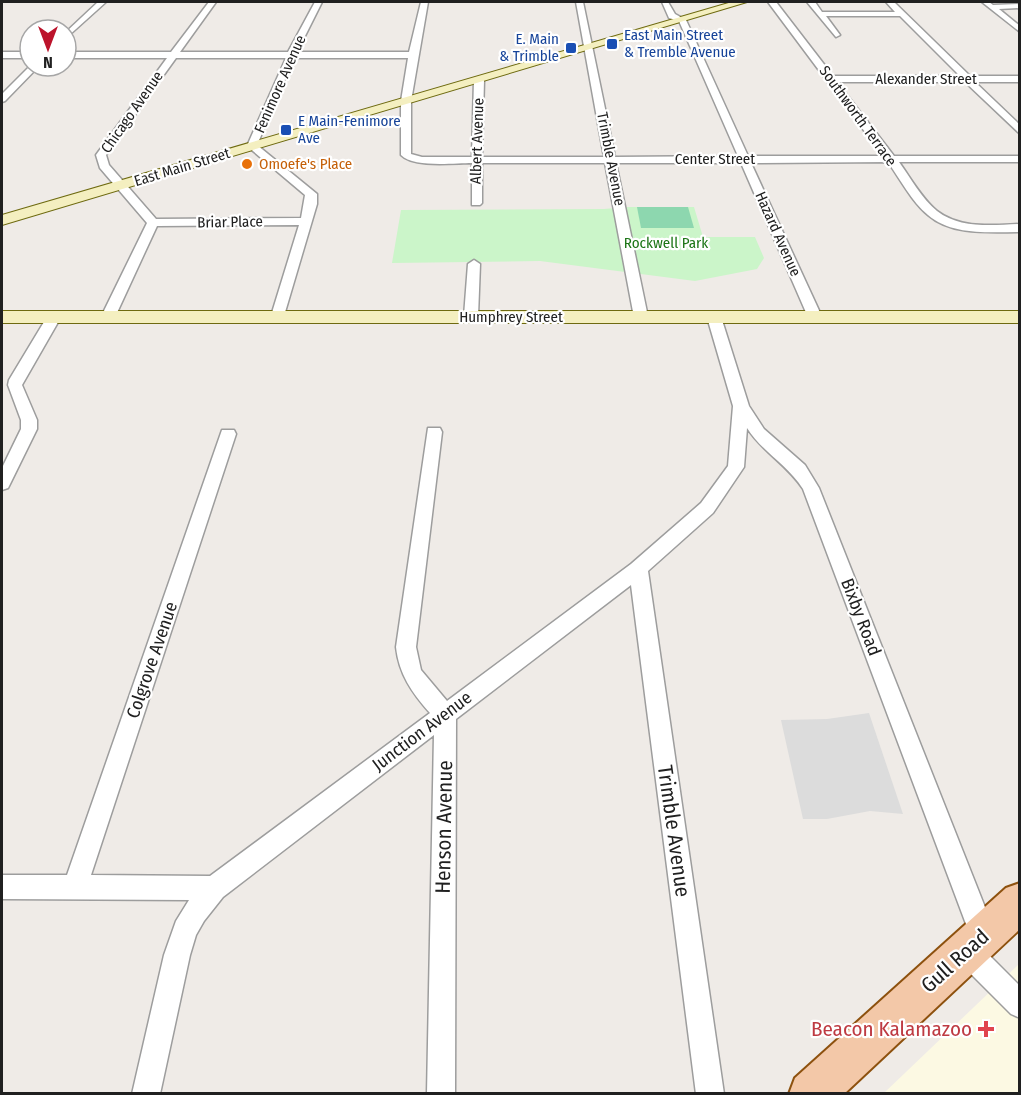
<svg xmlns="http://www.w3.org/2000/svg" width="1021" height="1095" viewBox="0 0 1021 1095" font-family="'Fira Sans Condensed',sans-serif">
  <rect width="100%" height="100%" fill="#efebe7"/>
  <!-- education -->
  <path fill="#fcf9e3" d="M1019 964V1093H884Z"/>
  <!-- park -->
  <path fill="#cbf5c9" d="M627 207H694L703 237H755L764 258 757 269 695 281 540 261 392 263 401 210 604 209Z"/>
  <!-- pitch -->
  <path fill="#8dd7af" d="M637 207H688L694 228H641Z"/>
  <!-- parking -->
  <path fill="#dcdcdc" d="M869 713 903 814 870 811 827 819H803L781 720 827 719Z"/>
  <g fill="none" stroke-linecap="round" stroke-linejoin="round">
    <defs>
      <path id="street" d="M98 2H106L66 38V32Z
        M209 2H216L180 52H288L315 2H322L297 52H409L421 2H428L411 101V154L422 157H472L474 80 479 77 484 80 482 157H604L576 2H583L615 157 738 156 679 21 669 18 662 2H668L675 14 686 20 748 156H883L768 2H776L833 76H960L900 16H826L840 35 836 37 807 2H815L822 12H895L886 2H894L970 76H1020V82H975L1020 125V134L965 82H837L894 156H1020V162H899C910 177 922 199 937 211 960 229 992 225 1020 224V232C990 232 952 236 928 215 912 202 900 179 888 162L751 163 822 317 815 321 808 317 741 163H616L648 317 641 321 634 317 605 163H482V203L480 205H472V163C454 163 413 168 401 155V101L408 58H294L257 145 317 194V204L283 319 278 320 271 316 299 225 157 226 115 317 113 320H103L101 317 147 223 100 168 96 155 167 58H66V52H171ZM176 58H286L247 146 305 195 301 218 156 219 109 165 106 155Z
        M982 2H989L993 5 1020 4V8L999 9 1020 26V32Z
        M2 52H30V58H2Z
        M30 66H39L5 101 2 102V94Z
        M474 260 480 264 478 316 471 320 464 316 468 264Z
        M54 313 61 317 22 385 37 420V429L10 484 8 488 2 490V468L21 429V420L8 385 9 380 47 317Z
        M714 313 721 317 749 406 764 429 805 465 819 488 996 935 992 944 983 948 980 946 1020 986V1018L1011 1014 956 959 952 950 956 941 965 937 972 940 803 489C787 464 762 452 747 428L744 467 713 513 648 571 724 1094H696L631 585 456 719 455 1094H427L434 735 223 897 204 921 196 935 190 955 160 1094H132L164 955 176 921 189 900 2 899V875H67L222 430H234L236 434 91 875 210 876 430 713C412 693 399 674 396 647L428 428H440L442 432 416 647 421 670 447 701 631 564 701 503 728 466 733 406 707 317Z"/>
      <path id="secondary" d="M732 2H747L2 225V215Z
        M2 311H1020V323H2Z"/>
      <path id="primary" d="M1020 883V929L844 1094H789L795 1078 1006 888Z"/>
    </defs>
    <!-- street casing -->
    <use href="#street" stroke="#9d9d9d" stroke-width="3"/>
    <!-- secondary casing -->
    <use href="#secondary" stroke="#6e6a10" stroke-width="2"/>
    <!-- primary casing -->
    <use href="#primary" stroke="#8d510e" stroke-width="4"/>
    <!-- street -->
    <use href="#street" fill="#fff" fill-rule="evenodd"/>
    <!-- secondary -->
    <use href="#secondary" fill="#f4efc0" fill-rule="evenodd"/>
    <!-- primary -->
    <use href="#primary" fill="#f3c8a8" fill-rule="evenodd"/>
  </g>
  <!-- markers -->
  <g fill="#1a4fb4" stroke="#fff" stroke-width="2">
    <rect x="606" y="38" width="12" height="12" rx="3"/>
    <rect x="565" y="42" width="12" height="12" rx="3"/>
    <rect x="280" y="124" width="12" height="12" rx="3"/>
  </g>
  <circle fill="#e8710a" stroke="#fff" stroke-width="2" cx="247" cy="164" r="6"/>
  <path fill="#e0444e" stroke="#fff" stroke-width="2" d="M983 1020h6v6h6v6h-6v6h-6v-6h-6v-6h6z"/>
  <g text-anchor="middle" stroke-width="4.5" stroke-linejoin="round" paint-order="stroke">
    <!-- far-transit labels -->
    <g font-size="15" fill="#164399" stroke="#fff" text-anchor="start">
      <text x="624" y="40">East Main Street<tspan x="624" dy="17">&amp; Tremble Avenue</tspan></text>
      <text x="559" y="44" text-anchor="end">E. Main<tspan x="559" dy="17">&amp; Trimble</tspan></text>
      <text x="298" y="126">E Main-Fenimore<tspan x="298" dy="17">Ave</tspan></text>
    </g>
    <!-- far-street labels -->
    <g font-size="15" fill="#202020" stroke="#fff">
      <text x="926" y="84">Alexander Street</text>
      <text transform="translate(280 84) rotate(-66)" y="5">Fenimore Avenue</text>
      <text transform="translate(132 112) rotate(-55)" y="5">Chicago Avenue</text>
      <text transform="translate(858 116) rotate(54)" y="5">Southworth Terrace</text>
      <text transform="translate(477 141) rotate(-88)" y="5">Albert Avenue</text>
      <text transform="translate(611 159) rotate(79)" y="5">Trimble Avenue</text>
      <text x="715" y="164">Center Street</text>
      <text transform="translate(182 167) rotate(-17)" y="5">East Main Street</text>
      <text transform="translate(230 222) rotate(-1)" y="5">Briar Place</text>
      <text transform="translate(778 234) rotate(66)" y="5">Hazard Avenue</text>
      <text x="511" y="322">Humphrey Street</text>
    </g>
    <!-- far-food labels -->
    <g font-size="15" fill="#c56008" stroke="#fff" text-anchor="start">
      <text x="259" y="169">Omoefe's Place</text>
    </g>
    <!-- far-park labels -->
    <g font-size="15" fill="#1c7516" stroke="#fff">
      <text x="666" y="248">Rockwell Park</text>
    </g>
    <!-- street labels -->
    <g font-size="18" fill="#202020" stroke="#fff">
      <text transform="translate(861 617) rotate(69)" y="6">Bixby Road</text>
      <text transform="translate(152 660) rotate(-71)" y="6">Colgrove Avenue</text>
      <text transform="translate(422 731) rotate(-37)" y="6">Junction Avenue</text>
    </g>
    <!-- near-street labels -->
    <g font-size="21" fill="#202020" stroke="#fff">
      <text transform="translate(444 827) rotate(-89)" y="7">Henson Avenue</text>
      <text transform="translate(674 831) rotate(82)" y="7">Trimble Avenue</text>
      <text transform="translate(955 961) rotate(-42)" y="7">Gull Road</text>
    </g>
    <!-- near-health labels -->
    <g font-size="21" fill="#be3a42" stroke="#fff" text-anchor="end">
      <text x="972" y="1036">Beacon Kalamazoo</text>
    </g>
  </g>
  <!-- border -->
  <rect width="1021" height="1095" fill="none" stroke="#202020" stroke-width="6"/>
  <!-- north arrow -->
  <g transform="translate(48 48) rotate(180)"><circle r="28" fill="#ffffff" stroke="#a6a6a6" stroke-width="1.5"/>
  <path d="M0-4.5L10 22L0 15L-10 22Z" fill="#bc132b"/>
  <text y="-9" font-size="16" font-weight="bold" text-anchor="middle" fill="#202020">N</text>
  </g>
</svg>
